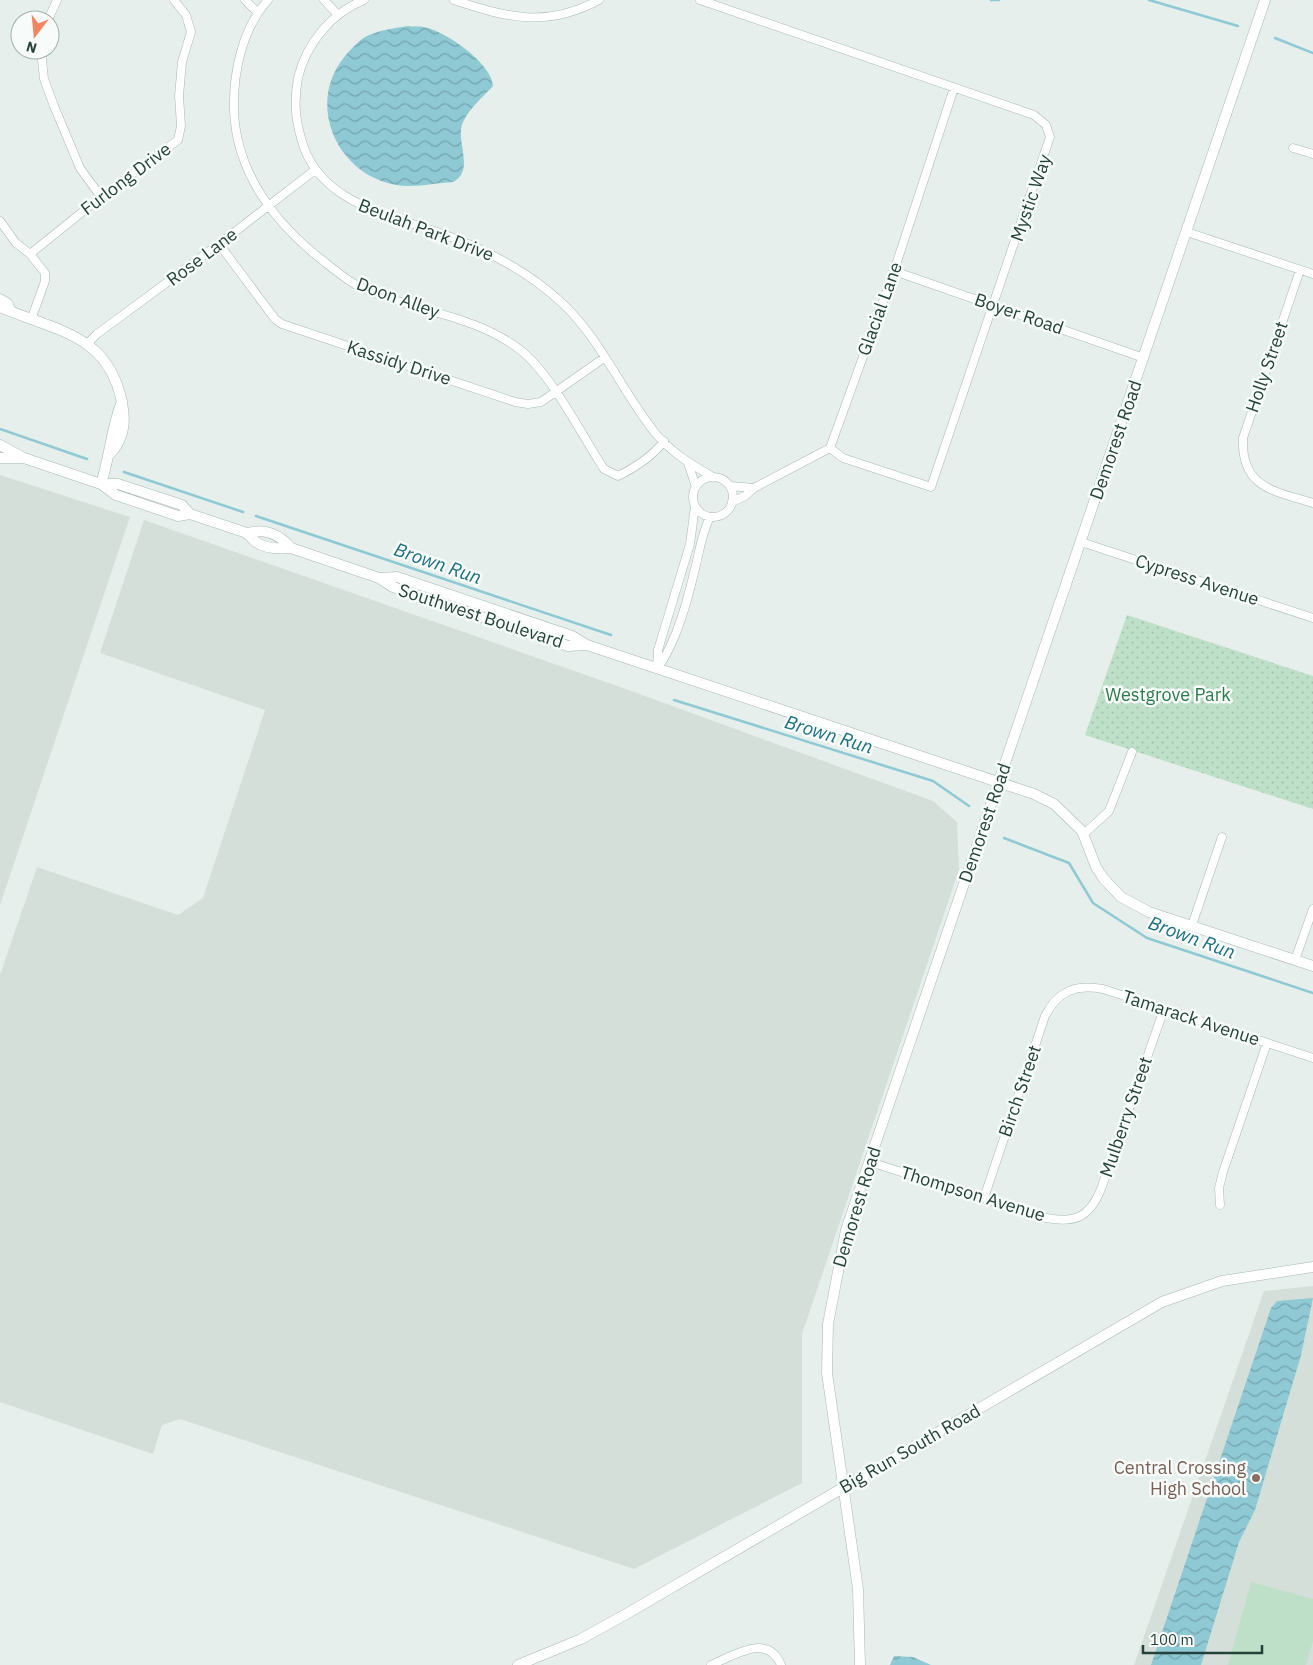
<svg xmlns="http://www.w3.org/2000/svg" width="1313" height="1665" viewBox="0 0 1313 1665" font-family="'IBM Plex Sans',sans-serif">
  <defs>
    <pattern id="park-dots" width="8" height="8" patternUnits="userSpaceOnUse" patternTransform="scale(1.25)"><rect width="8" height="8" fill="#bfe0c8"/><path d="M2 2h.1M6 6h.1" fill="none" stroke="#a4c1ad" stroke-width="1.8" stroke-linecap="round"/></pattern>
    <pattern id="water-waves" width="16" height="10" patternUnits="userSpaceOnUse" patternTransform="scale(1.25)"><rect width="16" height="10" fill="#8ec9d4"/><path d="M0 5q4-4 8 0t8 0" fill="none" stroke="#74a5ad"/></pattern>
  </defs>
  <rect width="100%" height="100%" fill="#e6efeb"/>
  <!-- built -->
  <path fill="#d4dfda" d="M0 475 130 517 0 905Z
    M144 520 623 688 933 801 957 822 959 870 802 1334V1483L634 1569 180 1419 162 1425 153 1454 0 1402V975L37 867 178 915 203 898 265 710 100 653Z
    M1313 1286V1665H1134L1264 1291Z"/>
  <!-- green -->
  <path fill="#bfe0c8" d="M1251 1582 1313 1599V1641L1306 1665H1228Z"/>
  <!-- park -->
  <path fill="url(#park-dots)" d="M1127 615 1313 676V809L1085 735Z"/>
  <!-- water -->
  <path fill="url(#water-waves)" d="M408 26C413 27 419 26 424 27 445 31 492 63 493 86 483 97 463 114 461 129 459 147 473 172 453 182 435 183 414 188 396 185 337 175 305 104 345 56 351 49 359 40 367 36 380 30 395 28 408 26Z
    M1313 1298 1301 1355 1255 1510 1239 1542 1201 1665H1151L1271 1308 1277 1301Z
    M894 1656 913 1657 931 1665H890Z"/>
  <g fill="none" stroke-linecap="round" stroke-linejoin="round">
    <!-- stream -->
    <path stroke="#8ec9d4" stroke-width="2.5" d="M991 0H999
      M1149 0 1238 26
      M1275 38 1313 53
      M0 429 87 459
      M124 472 243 512
      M256 516 611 635
      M674 700 933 781 969 806
      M1004 838 1069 863 1093 903 1147 938 1313 993"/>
    <defs>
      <path id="minor" d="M245 0 258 13
        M268 0C242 29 233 73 234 110 236 174 277 226 326 263 337 272 348 281 360 287 411 311 473 314 519 349 551 373 581 434 604 469L618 476C634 468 653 456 664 441
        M324 0 338 15
        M364 0C331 13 306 44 298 78 294 100 295 117 301 138 318 206 395 215 451 237 492 253 528 272 561 302 601 339 622 392 656 434 672 453 692 465 713 477
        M454 0C507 18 547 28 599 0
        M700 0 1034 115 1046 125 1050 137 931 487 843 458 830 448
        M48 20 57 0
        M41 50 44 79 54 106 80 168 101 197
        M1293 148 1313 154
        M0 221 16 243 30 254 45 273V281L31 320
        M1187 232 1313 274
        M219 244 275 319 282 324 515 402 528 404 541 402 604 358
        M30 254 101 197 178 140 181 126 179 96 182 62 191 32 186 15 174 0
        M1300 270 1243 438C1241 488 1274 491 1313 503
        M894 271 1144 358
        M88 343 97 334 219 244 315 170
        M688 463 696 487
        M693 497a20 20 0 1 1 40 0a20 20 0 1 1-40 0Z
        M730 486 754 488
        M732 502 745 496 754 488 830 448 894 271 954 88
        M1081 542 1313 618
        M657 669 658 650 690 544 695 506
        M657 669C677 642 688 598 696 565 700 548 702 533 710 517
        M1084 834 1109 811 1132 752
        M1192 925 1222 837
        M1295 960 1313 909
        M870 1162 1042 1217C1073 1224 1089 1219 1101 1189L1164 1009
        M984 1198 1045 1016C1058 991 1075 984 1103 989L1313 1058
        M1220 1205 1219 1188 1223 1172 1267 1043
        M711 1665C733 1656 768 1632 781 1665"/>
      <path id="tertiary" d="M0 299 7 303 11 311
        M0 307C56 331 109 334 122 403 126 421 123 439 111 453
        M0 445 24 458 101 484 116 495 178 516 190 514 244 532C250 534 250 538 256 542 265 549 280 549 291 548L379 578 393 587 568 646 587 645
        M0 458H23
        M101 484H118L182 505 190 514
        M101 484C110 456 111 429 122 401
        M249 533C265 528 280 535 291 548
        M379 578 397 577 572 636 587 645 1034 794 1054 804 1082 831 1096 867 1104 879 1121 897 1149 912 1313 966
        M518 1665 581 1639 628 1613 1162 1302 1222 1281 1313 1267
        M860 1665 858 1589 827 1373 828 1324 846 1230 1265 0"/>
    </defs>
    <!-- minor casing -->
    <use href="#minor" stroke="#a8b8b2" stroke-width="9"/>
    <!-- tertiary casing -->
    <use href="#tertiary" stroke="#a8b8b2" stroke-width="11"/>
    <!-- minor -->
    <use href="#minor" stroke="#fff" stroke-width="8"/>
    <!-- tertiary -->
    <use href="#tertiary" stroke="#fff" stroke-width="10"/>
  </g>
  <!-- markers -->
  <circle fill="#8d6e63" stroke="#f7fbf9" stroke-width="2" cx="1256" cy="1478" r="5"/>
  <g text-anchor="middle" stroke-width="5" stroke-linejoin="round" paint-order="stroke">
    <!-- street labels -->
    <g font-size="18" fill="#24423a" stroke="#f7fbf9">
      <text transform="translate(126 179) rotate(-37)" y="6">Furlong Drive</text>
      <text transform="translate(1031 198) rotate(-71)" y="6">Mystic Way</text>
      <text transform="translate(426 230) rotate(21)" y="6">Beulah Park Drive</text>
      <text transform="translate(202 257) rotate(-37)" y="6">Rose Lane</text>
      <text transform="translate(398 298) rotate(20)" y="6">Doon Alley</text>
      <text transform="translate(880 309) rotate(-70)" y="6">Glacial Lane</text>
      <text transform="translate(1019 314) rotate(19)" y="6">Boyer Road</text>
      <text transform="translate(399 363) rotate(18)" y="6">Kassidy Drive</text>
      <text transform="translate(1267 367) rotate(-71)" y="6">Holly Street</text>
      <text transform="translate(1116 440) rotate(-71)" y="6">Demorest Road</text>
      <text transform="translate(1197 580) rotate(18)" y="6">Cypress Avenue</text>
      <text transform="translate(481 616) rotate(18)" y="6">Southwest Boulevard</text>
      <text transform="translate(985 823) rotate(-71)" y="6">Demorest Road</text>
      <text transform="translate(1191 1018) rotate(18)" y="6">Tamarack Avenue</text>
      <text transform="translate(1020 1091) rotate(-71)" y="6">Birch Street</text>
      <text transform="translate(1126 1117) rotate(-71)" y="6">Mulberry Street</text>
      <text transform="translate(973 1194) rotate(17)" y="6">Thompson Avenue</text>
      <text transform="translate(857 1207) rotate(-73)" y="6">Demorest Road</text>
      <text transform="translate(910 1449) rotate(-30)" y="6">Big Run South Road</text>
    </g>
    <!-- park labels -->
    <g font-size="18" fill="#2d7a4b" stroke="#f7fbf9">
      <text x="1168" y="701">Westgrove Park</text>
    </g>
    <!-- education labels -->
    <g font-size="18" fill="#785e54" stroke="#f7fbf9" text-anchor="end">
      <text x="1246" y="1474">Central Crossing<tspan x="1246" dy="21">High School</tspan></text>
    </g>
    <!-- water labels -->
    <g font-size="19" font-style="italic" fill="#1c6f80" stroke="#f7fbf9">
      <text transform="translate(438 563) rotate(19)" y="7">Brown Run</text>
      <text transform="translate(829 734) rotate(17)" y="7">Brown Run</text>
      <text transform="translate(1192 937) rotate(20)" y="7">Brown Run</text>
    </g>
  </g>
  <!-- north arrow -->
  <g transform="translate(35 35) rotate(196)"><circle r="24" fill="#f7fbf9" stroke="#a3b1ad"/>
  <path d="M0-4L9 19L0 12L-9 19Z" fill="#f4845f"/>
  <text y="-8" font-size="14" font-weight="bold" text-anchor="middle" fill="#24423a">N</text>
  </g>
  <!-- scale -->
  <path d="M1143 1645v8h119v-8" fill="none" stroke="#24423a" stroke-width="2.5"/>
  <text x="1150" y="1645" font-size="15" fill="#24423a" stroke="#f7fbf9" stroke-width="4" paint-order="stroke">100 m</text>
</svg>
